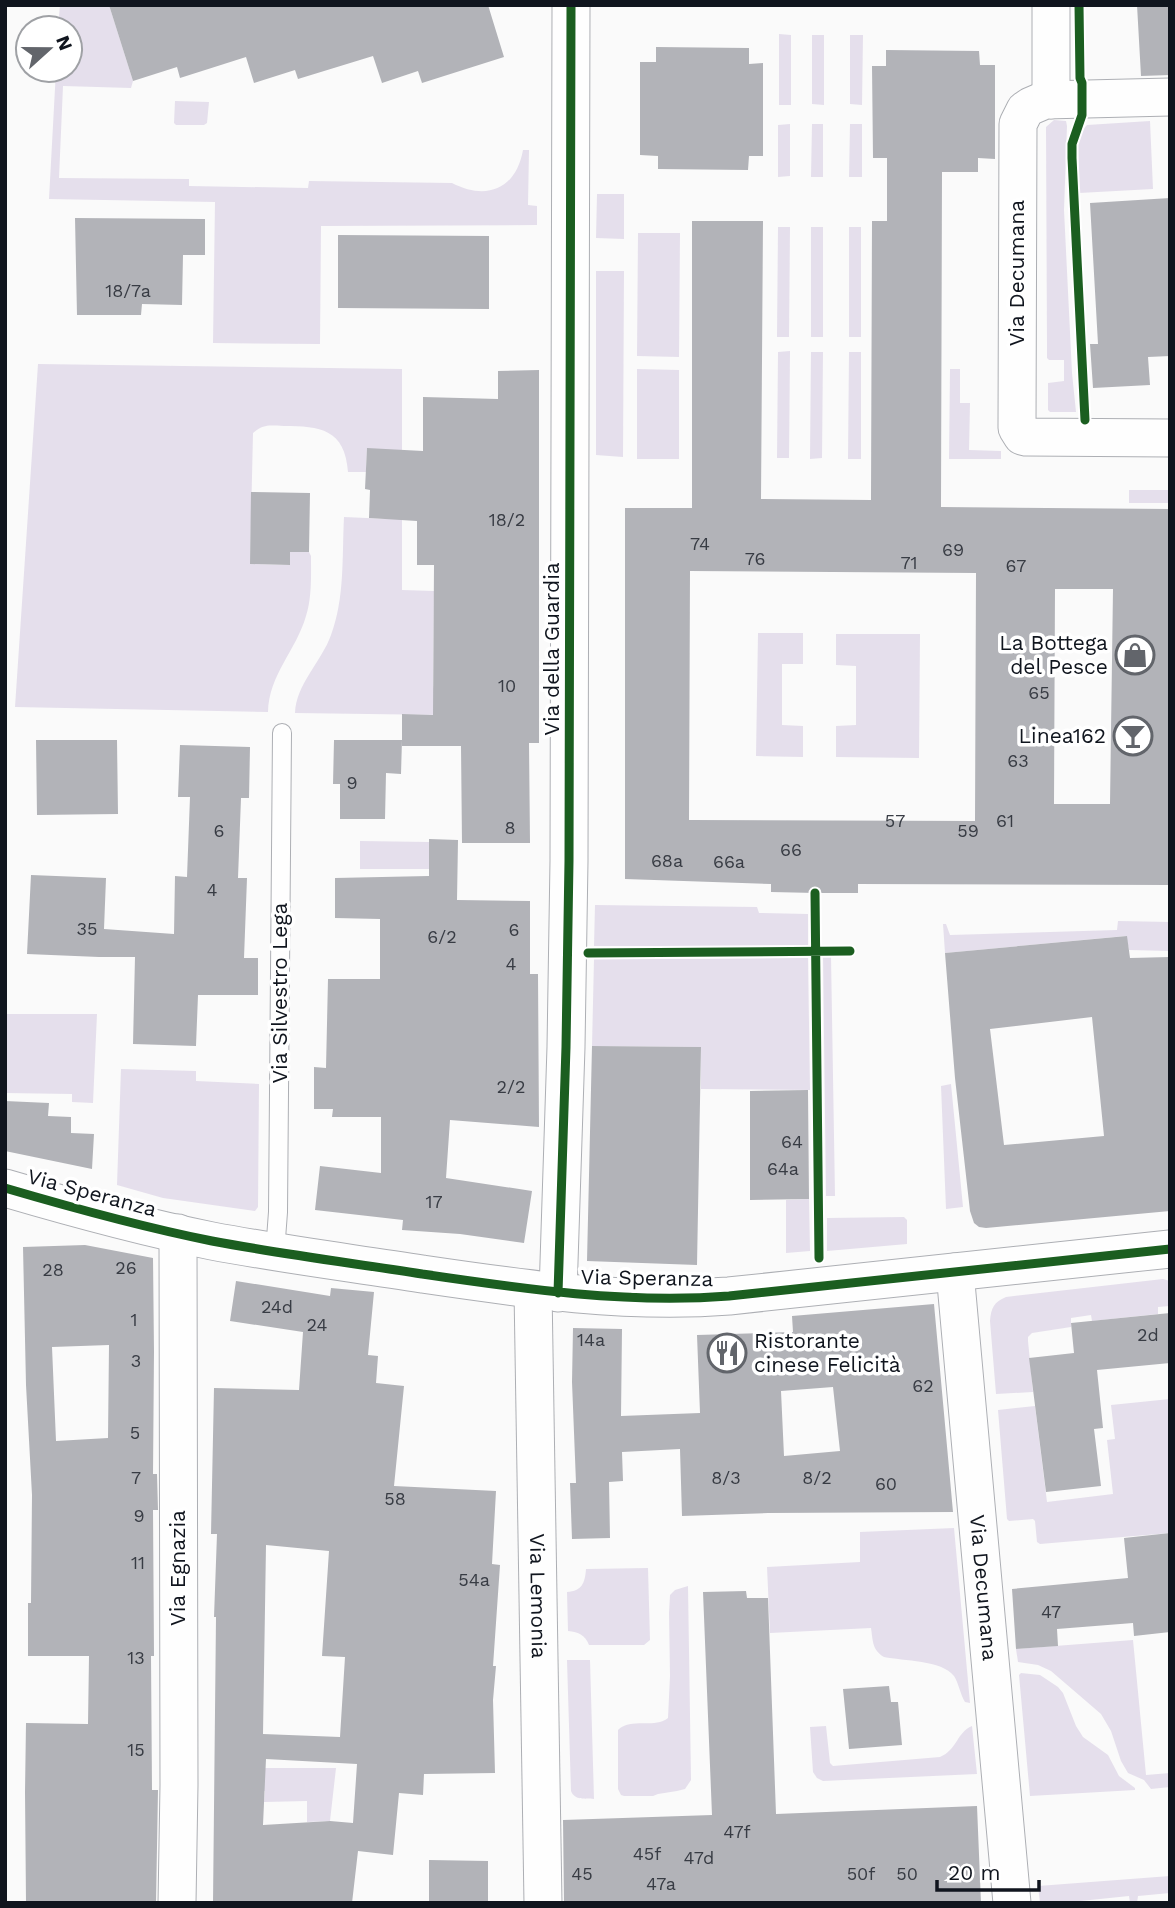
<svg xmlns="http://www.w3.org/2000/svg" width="1175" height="1908" viewBox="0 0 1175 1908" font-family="'Work Sans',sans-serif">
  <rect width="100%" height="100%" fill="#fafafa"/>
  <!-- green -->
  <path fill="#e5dfec" d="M60 5H118L110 8 133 81 131 88 63 86 59 178 189 179V186L308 188 309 181 452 183C487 201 516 189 523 150H529L528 205 537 206V225L321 226 320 344 213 343 215 202 49 199 56 70H70V28H58Z
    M779 34 791 35V105H779Z
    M812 35H824V105L812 104Z
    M850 35H863L862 105 850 104Z
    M175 101 209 102 207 123 204 125H176L174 123Z
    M1054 120 1066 121 1067 126 1064 210 1072 373 1076 412H1050L1048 410V383L1064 381V360H1049L1047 358V347L1046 127Z
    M1150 121 1153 189 1079 193 1078 145 1080 133 1087 125Z
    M790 124V176L778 177V125Z
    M812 124H823V177H811Z
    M850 124H862V177H849Z
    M597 194H624V239L596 238Z
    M778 227H790L789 337H777Z
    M811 227H823V337H811Z
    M849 227H861V337H849Z
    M638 233H680L679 357 637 356Z
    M596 271H624L623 457 596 455Z
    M790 351 789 458H777L778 352Z
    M811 352H823L822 458 810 459Z
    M849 352H861V459H848Z
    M38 364 402 369V590L434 591 433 685 441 715 295 713C296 684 322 661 331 635 345 598 342 555 344 517L389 519 367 448 366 472H348C345 429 320 426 284 426 270 426 265 423 253 433L250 564 289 565 290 552H309L311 556C311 576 312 597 306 616 296 651 269 674 268 712L15 707Z
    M637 369 679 370V459H637Z
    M950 369H960V403H970L969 450 1001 451V459H949Z
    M1129 490H1170V503H1129Z
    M758 633H803V664H782V725L803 726V757L756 756Z
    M836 634H920L919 758 836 757V726L856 725V666L836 665Z
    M360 841 429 842V869H360Z
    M595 905 757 907 759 913 808 914V946H594Z
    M1118 921 1170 922V951L1129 950 1126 936 945 953 943 924H946L950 935 1117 930Z
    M823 956H831L835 1196H826Z
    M808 958 810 1090 701 1089V1047L592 1046 594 959Z
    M5 1014H97L93 1103 72 1102V1094L5 1093Z
    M121 1069 196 1071V1081L259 1084 258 1207 255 1211 163 1198 117 1185Z
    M951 1084 963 1207 946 1209 941 1086Z
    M809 1199 810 1251 786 1253V1200Z
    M904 1217 907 1220V1244L827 1251V1218Z
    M1163 1279 1170 1281V1306L1158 1307V1314L1092 1321 1091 1315 1071 1318V1327L1032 1333 1028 1337V1341L1033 1392 996 1394 990 1321C991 1308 994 1302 1006 1297Z
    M1170 1399V1533L1040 1544 1037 1542 1035 1521 1033 1519 1009 1521 1007 1519 998 1410 1035 1406 1047 1502 1113 1494 1107 1440 1115 1439 1111 1405Z
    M954 1528 970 1703 965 1702C960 1694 959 1684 954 1676 942 1660 903 1661 884 1657 872 1650 873 1641 871 1628L770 1633 767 1567 860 1562V1532Z
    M648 1568 650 1640 644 1645H589C585 1635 579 1632 568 1631L567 1592C582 1591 585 1583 586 1569Z
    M688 1586 691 1780 685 1789 677 1791 658 1794 653 1796H624L621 1795 618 1789V1730C631 1717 654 1729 668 1718L670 1676 669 1613 670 1595 675 1590Z
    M1133 1640 1146 1775 1170 1773V1787L1151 1789 1144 1780 1128 1773 1121 1761 1111 1731 1101 1714 1051 1671 1038 1665 1018 1662 1016 1649Z
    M567 1660H590L594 1799C585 1798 575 1801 571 1791Z
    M1021 1673 1040 1675 1058 1687 1063 1693 1076 1726 1083 1737 1108 1755 1119 1776 1135 1788V1790L1030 1796 1019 1675Z
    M826 1726 830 1763 833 1766 940 1757C957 1750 957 1732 972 1726L977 1774 823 1781 817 1778 813 1772 810 1727Z
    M250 1768H336L330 1821 307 1822V1801L264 1802 265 1791 250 1790Z
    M1170 1876V1893L1138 1896 1137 1903H1130L1129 1896 1061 1903H1040L1038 1886Z"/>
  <!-- building -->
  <path fill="#b2b3b8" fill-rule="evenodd" d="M109 5H488L504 57 422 83 418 71 382 83 373 56 298 79 295 70 254 83 246 57 180 78 177 67 133 81Z
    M1137 5H1170V75L1141 76Z
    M656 47 749 48V64L763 63V156H749L748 170 658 169V156L640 155V62H656Z
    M886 50 979 51 980 65H995V159L978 158V172H942L941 507 1170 509V885L858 884V893H816L771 892V884L625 879V508H692V221H763L761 499 871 500 872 221H887V158H873L872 66H886ZM690 571 976 573 975 821 689 820ZM1055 589H1113L1110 804H1054Z
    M1170 198V356L1148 357 1150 385 1093 388 1090 344H1098L1090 203Z
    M75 218 205 219V255H183L182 305 142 304 141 315H77Z
    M338 235 489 236V309L338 308Z
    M539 370V743H529L530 843H462L461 746H402V714L433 715 434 565H417V521L369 518 370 490 365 489 367 448 423 451V397L498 399V371Z
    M251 492 310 493 309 552H290V565L250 564Z
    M36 740H117L118 814 37 815Z
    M334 740H402L401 774 386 773 385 819H340V784H333Z
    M180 745 250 747 249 798H241L238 878H247L244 958H258V995H198L196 1046 133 1044 135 957H99L27 954 31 875 106 878 104 929 174 934 175 876 187 877 190 797H178Z
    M429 839 458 840 457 900 530 901V974H538L539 1127 450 1120 446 1178 532 1191 524 1243 460 1234 402 1230 403 1220 315 1210 320 1166 381 1173V1117H332L333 1109H314V1067L326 1068 328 979H380V919L335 918V878L429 876Z
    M1127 936 1130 958 1170 957V1211L986 1228 979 1227 974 1223 970 1211 955 1078 945 953ZM1092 1017 1104 1136 1004 1145 990 1029Z
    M592 1046 701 1047 697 1265 587 1261Z
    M808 1090 809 1199 750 1200V1091Z
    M5 1101 49 1103 48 1116 71 1117V1133L94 1134 92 1169 5 1151Z
    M85 1245 153 1258 154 1351 153 1474H157L158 1510H153L154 1656H151L152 1790H158L156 1903H26L25 1792 26 1723 88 1724 89 1656H28V1603H31L32 1495 26 1385 23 1247ZM109 1345 108 1438 56 1441 52 1347Z
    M236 1281 330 1296 331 1288 374 1292 368 1355 378 1356 376 1383 404 1386 394 1486 496 1491 492 1564 500 1565 493 1666H496L493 1700 495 1773 424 1774 423 1795 399 1793 393 1855 358 1851 352 1903H213L216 1617H214L217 1534H211L214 1388 299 1390 303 1332 230 1321ZM266 1545 329 1551 322 1656 345 1657 340 1737 263 1734ZM266 1759 357 1764 353 1823 330 1821 263 1825Z
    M934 1304 953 1512 768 1513 682 1516 680 1449 622 1452 623 1481 609 1482 610 1538 572 1539 570 1483H576L572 1382 573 1328 622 1329 621 1416 700 1413 697 1335 793 1332 792 1316ZM833 1387 840 1451 784 1456 781 1391Z
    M1170 1313V1363L1097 1370 1103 1428 1094 1429 1101 1486 1046 1492 1029 1358 1074 1353 1071 1323Z
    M1170 1533V1632L1134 1636 1133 1623 1057 1629 1058 1646 1016 1649 1012 1589 1128 1578 1124 1538Z
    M746 1591 747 1598H768L776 1814 977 1806 981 1903H564L563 1820 712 1815 703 1592Z
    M889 1686 891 1702H898L902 1745 849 1749 843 1689Z
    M429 1860 488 1861V1903H429Z"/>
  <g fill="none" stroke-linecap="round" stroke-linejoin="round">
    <defs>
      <path id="service" d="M275 1252 278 1212 282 733"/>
      <g id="minor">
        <path d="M1170 97 1045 100 1031 106 1025 110 1018 124 1017 428 1022 436 1026 437 1170 438"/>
        <path d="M1051 100V5"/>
        <path d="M5 1188C73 1208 142 1227 212 1241 281 1254 352 1263 422 1274 524 1289 625 1304 729 1296L1170 1249"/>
        <path id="s1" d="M955 1272 1012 1903"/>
        <path id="s2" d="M533 1290 543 1903"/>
        <path d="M558 1293 566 1047 569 861 571 5"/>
        <path d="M177 1903 179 1785 178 1233"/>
      </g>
    </defs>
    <!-- service casing -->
    <use href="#service" stroke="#adafb4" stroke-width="20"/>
    <!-- minor casing -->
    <use href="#minor" stroke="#adafb4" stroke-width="39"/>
    <!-- service -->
    <use href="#service" stroke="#fefefe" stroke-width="18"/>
    <!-- minor -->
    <use href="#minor" stroke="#fefefe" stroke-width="37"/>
    <defs>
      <path id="cycleway" d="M1079 5 1080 78 1082 83V115L1072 144V158L1085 420
        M815 893 819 1258
        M588 953 850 951
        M5 1188C73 1208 142 1227 212 1241 281 1254 352 1263 422 1274 524 1289 625 1304 729 1296L1170 1249
        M558 1293 566 1047 569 861 571 5"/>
    </defs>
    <!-- cycleway casing -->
    <use href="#cycleway" stroke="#fff" stroke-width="13"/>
    <!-- cycleway -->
    <use href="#cycleway" stroke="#1b5e20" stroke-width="9"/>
  </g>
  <!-- icons -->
  <defs>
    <symbol id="shop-ring" viewBox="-11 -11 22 22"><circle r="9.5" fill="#fff" stroke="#62656b" stroke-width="1.5"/><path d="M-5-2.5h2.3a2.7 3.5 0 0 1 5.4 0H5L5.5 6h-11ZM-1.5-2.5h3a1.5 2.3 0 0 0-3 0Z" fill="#62656b"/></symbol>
    <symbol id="bar-ring" viewBox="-11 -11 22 22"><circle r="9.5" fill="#fff" stroke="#62656b" stroke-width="1.5"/><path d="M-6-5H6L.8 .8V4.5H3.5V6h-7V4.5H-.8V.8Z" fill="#62656b"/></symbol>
    <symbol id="restaurant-ring" viewBox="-11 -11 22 22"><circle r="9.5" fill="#fff" stroke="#62656b" stroke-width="1.5"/><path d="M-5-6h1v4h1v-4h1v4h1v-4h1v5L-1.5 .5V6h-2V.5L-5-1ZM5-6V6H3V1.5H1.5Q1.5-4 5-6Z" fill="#62656b"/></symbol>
  </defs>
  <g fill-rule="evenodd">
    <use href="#shop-ring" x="1113" y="633" width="44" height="44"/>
    <use href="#bar-ring" x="1111" y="714" width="44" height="44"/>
    <use href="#restaurant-ring" x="705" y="1331" width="44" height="44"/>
  </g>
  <g text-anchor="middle" stroke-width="7" stroke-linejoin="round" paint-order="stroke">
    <!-- number labels -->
    <g font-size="18" fill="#383c44">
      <text x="128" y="297">18/7a</text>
      <text x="507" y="526">18/2</text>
      <text x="700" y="550">74</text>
      <text x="953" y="556">69</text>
      <text x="755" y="565">76</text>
      <text x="909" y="569">71</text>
      <text x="1016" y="572">67</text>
      <text x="507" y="692">10</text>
      <text x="1039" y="699">65</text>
      <text x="1018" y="767">63</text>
      <text x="352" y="789">9</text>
      <text x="895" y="827">57</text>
      <text x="1005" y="827">61</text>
      <text x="510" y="834">8</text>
      <text x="219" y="837">6</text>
      <text x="968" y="837">59</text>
      <text x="791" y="856">66</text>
      <text x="667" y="867">68a</text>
      <text x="729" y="868">66a</text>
      <text x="212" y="896">4</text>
      <text x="87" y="935">35</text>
      <text x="514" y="936">6</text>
      <text x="442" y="943">6/2</text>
      <text x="511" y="970">4</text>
      <text x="511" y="1093">2/2</text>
      <text x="792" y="1148">64</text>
      <text x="783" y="1175">64a</text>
      <text x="434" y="1208">17</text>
      <text x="126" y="1274">26</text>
      <text x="53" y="1276">28</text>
      <text x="277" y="1313">24d</text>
      <text x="134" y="1326">1</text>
      <text x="317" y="1331">24</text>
      <text x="1148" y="1341">2d</text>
      <text x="591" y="1346">14a</text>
      <text x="136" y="1367">3</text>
      <text x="923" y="1392">62</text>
      <text x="135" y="1439">5</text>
      <text x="136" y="1484">7</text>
      <text x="726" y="1484">8/3</text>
      <text x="817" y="1484">8/2</text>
      <text x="886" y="1490">60</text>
      <text x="395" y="1505">58</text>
      <text x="139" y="1522">9</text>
      <text x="138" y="1569">11</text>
      <text x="474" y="1586">54a</text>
      <text x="1051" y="1618">47</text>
      <text x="136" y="1664">13</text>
      <text x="136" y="1756">15</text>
      <text x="737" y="1838">47f</text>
      <text x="647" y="1860">45f</text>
      <text x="699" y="1864">47d</text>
      <text x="582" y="1880">45</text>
      <text x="861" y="1880">50f</text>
      <text x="907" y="1880">50</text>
      <text x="661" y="1890">47a</text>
    </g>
    <!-- street labels -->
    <g font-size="21" fill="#10151e" stroke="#fff">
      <text transform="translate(1017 273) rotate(-90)" y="7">Via Decumana</text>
      <text transform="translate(552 649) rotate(-90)" y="7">Via della Guardia</text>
      <text transform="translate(280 993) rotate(-90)" y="7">Via Silvestro Lega</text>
      <text transform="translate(92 1193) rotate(15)" y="7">Via Speranza</text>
      <text transform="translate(647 1278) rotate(1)" y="7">Via Speranza</text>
      <text transform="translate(178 1568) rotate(-90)" y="7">Via Egnazia</text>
      <text dy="7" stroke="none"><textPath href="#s1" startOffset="317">Via Decumana</textPath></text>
      <text dy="7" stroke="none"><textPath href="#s2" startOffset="306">Via Lemonia</textPath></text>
    </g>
    <!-- poi labels -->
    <g font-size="21" fill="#10151e" stroke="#fff" text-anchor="end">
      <text x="1108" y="650">La Bottega<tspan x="1108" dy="24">del Pesce</tspan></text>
      <text x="1106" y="743">Linea162</text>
      <text x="754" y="1348" text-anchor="start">Ristorante<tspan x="754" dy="24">cinese Felicità</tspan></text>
    </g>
  </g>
  <!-- border -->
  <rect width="1175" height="1908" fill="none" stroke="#10151e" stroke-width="14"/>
  <!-- north arrow -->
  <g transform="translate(49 49) rotate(69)"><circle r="33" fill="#ffffff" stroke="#9fa1a5" stroke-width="2"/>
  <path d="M0-5L12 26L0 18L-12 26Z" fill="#62656b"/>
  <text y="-10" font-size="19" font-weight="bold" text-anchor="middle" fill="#10151e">N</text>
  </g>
  <!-- scale -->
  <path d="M937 1880v10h102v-10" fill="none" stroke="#10151e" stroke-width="3.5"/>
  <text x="948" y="1880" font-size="21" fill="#10151e" stroke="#ffffff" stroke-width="5" paint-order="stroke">20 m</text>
</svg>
